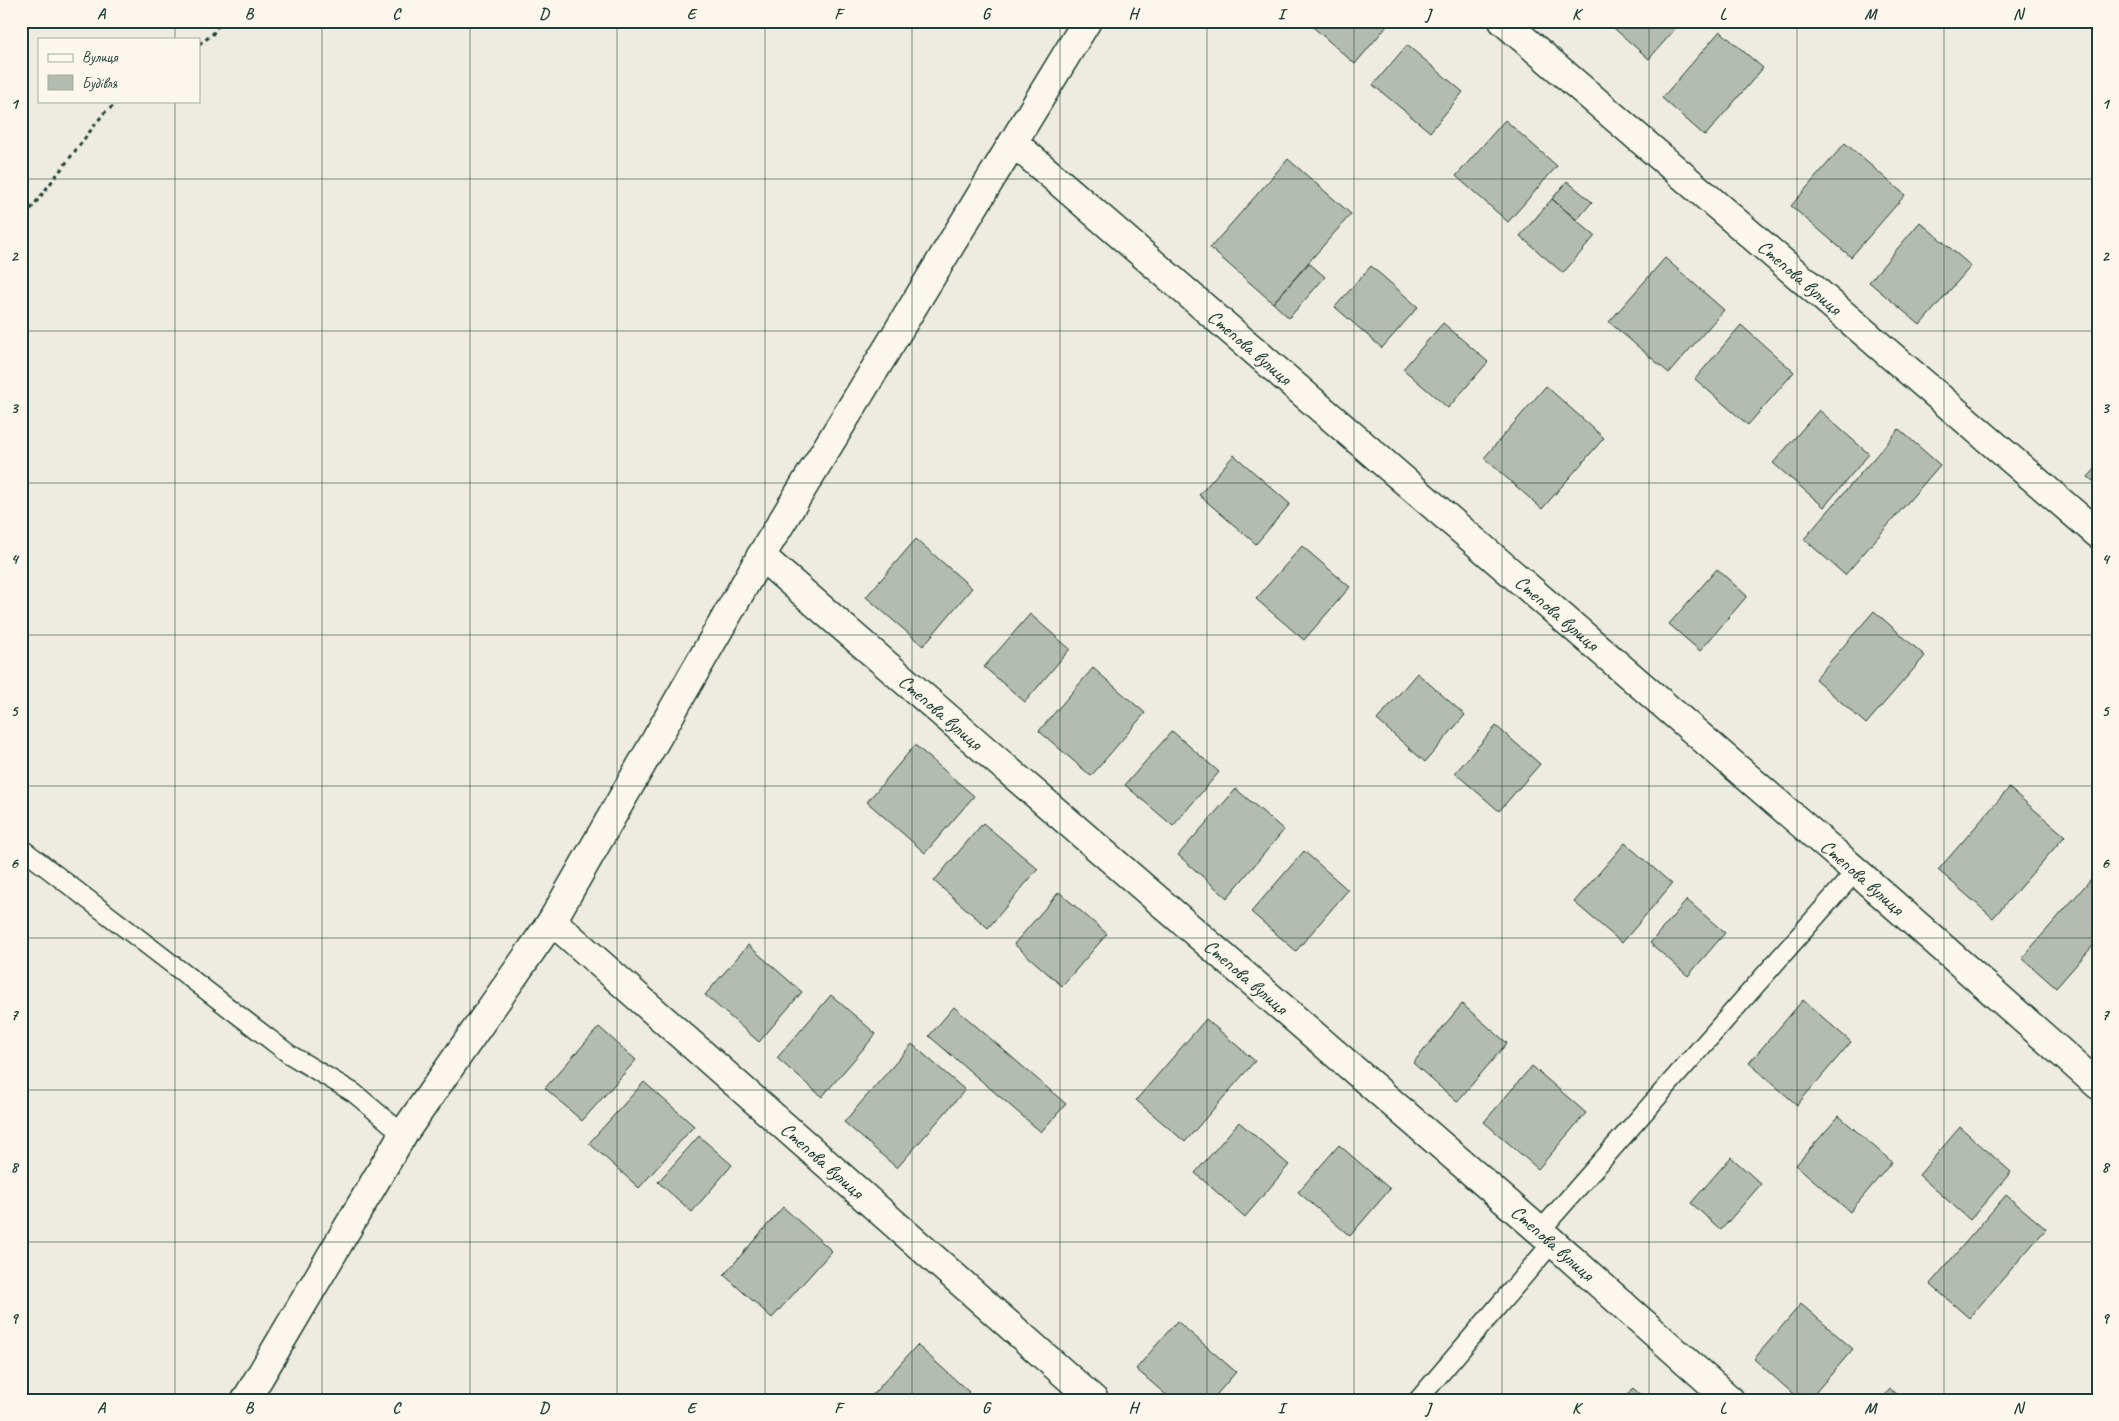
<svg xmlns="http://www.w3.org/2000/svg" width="2119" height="1421" viewBox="0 0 2119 1421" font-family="Caveat,sans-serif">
  <rect width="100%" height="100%" fill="#eeece1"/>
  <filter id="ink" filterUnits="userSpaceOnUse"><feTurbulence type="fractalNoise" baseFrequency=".02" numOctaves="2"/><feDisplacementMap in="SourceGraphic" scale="10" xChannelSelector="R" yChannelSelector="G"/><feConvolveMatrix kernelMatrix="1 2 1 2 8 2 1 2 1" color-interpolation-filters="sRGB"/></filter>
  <g filter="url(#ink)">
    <!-- building -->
    <path fill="#b4bbb0" stroke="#1f3d34" d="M1306 21H1391L1355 64Z
      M1609 21H1682L1649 59 1608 23Z
      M1720 31 1763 68 1705 136 1662 98Z
      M1407 45 1463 92 1430 132 1373 85Z
      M1505 120 1557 166 1508 222 1456 176Z
      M1845 143 1905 195 1851 257 1791 206Z
      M1288 159 1351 214 1273 303 1210 248Z
      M1567 181 1592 202 1577 220 1552 199Z
      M1552 199 1595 236 1563 273 1520 236Z
      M1920 222 1971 266 1920 325 1869 282Z
      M1665 258 1724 310 1669 373 1609 322Z
      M1309 263 1325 277 1289 318 1273 303Z
      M1371 266 1418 307 1382 348 1335 307Z
      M1443 323 1488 362 1448 408 1403 369Z
      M1741 325 1794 372 1748 425 1695 379Z
      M1546 386 1604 438 1542 509 1484 458Z
      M1819 410 1869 454 1824 507 1773 463Z
      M1899 429 1940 465 1845 575 1804 539Z
      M1234 455 1290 504 1256 544 1199 495Z
      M2098 466V485L2088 477Z
      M916 539 972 588 923 646 866 597Z
      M1302 546 1350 587 1304 640 1256 599Z
      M1717 569 1747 596 1700 651 1669 624Z
      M1874 611 1925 656 1866 724 1815 679Z
      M1030 614 1070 649 1025 702 984 667Z
      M1093 668 1145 713 1091 776 1039 731Z
      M1417 673 1465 715 1425 762 1377 720Z
      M1496 726 1540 764 1499 811 1455 773Z
      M1172 731 1219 772 1173 826 1125 785Z
      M915 745 974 796 925 853 867 802Z
      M2009 788 2065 836 1993 918 1938 870Z
      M1236 789 1284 830 1227 898 1178 855Z
      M983 823 1038 869 988 928 934 881Z
      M1625 843 1672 884 1622 943 1574 902Z
      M1304 851 1348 890 1296 951 1251 912Z
      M2098 871V940L2056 988 2022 958Z
      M1059 892 1107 934 1062 986 1014 944Z
      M1687 900 1725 933 1688 976 1650 943Z
      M748 945 802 992 759 1042 705 995Z
      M831 995 876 1034 822 1097 777 1058Z
      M1803 1000 1851 1042 1797 1105 1749 1063Z
      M1462 1004 1507 1043 1457 1102 1413 1063Z
      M954 1007 1066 1104 1041 1132 929 1036Z
      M1206 1019 1255 1061 1185 1142 1136 1100Z
      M599 1027 636 1060 582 1121 545 1088Z
      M912 1044 965 1090 897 1168 844 1122Z
      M1532 1066 1586 1113 1538 1169 1484 1122Z
      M644 1082 694 1126 639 1188 589 1143Z
      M1839 1116 1892 1162 1850 1212 1796 1165Z
      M1239 1122 1289 1165 1245 1217 1195 1173Z
      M1960 1127 2011 1172 1970 1220 1919 1175Z
      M699 1136 732 1165 692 1212 658 1182Z
      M1339 1145 1390 1189 1350 1236 1298 1192Z
      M1731 1157 1761 1184 1721 1230 1691 1203Z
      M2006 1195 2046 1229 1969 1318 1930 1284Z
      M783 1207 832 1251 772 1318 724 1275Z
      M1801 1304 1853 1349 1809 1400H1800L1754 1359Z
      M1177 1321 1236 1372 1212 1400H1172L1136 1369Z
      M917 1345 969 1392 962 1400H868Z
      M1633 1388 1646 1400H1623Z
      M1890 1389 1903 1400H1881Z"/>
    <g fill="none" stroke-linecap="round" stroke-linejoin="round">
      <defs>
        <path id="service" d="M21 848 289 1054 354 1093 403 1134
          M1540 1231 1856 871
          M1418 1400 1552 1243"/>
        <g id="minor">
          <path id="s1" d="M1503 21 2098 534"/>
          <path id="s2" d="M1014 143 1856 871 2098 1085"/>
          <path id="s3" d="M761 556 1540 1231 1730 1400"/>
          <path id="s4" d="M552 921 1094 1400"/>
          <path d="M246 1400 403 1134 552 921 761 556 1087 21"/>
        </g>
      </defs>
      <!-- service casing -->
      <use href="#service" stroke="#1f3d34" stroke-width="21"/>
      <!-- minor casing -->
      <use href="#minor" stroke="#1f3d34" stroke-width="31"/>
      <!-- path -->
      <path stroke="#1f3d34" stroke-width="3" stroke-dasharray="4 4" stroke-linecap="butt" d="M199 44 212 35 221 21
        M21 222 104 113 120 101"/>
      <!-- service -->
      <use href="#service" stroke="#fbf7ec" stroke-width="18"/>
      <!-- minor -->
      <use href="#minor" stroke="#fbf7ec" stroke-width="28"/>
    </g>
  </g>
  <!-- grid -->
  <path fill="none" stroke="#1f3d34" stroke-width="1" stroke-opacity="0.55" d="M175 21V39M322 21V1400M470 21V1400M617 21V1400M765 21V1400M912 21V1400M1060 21V1400M1207 21V1400M1354 21V1400M1502 21V1400M1649 21V1400M1797 21V1400M1944 21V1400M175 101V1400M21 179H2098M21 331H2098M21 483H2098M21 635H2098M21 786H2098M21 938H2098M21 1090H2098M21 1242H2098"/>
  <g text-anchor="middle" stroke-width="4.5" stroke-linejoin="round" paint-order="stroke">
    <!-- street labels -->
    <g font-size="20" fill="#1f3d34" stroke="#fbf7ec">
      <text dy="7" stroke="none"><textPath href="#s1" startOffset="392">Степова вулиця</textPath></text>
      <text dy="7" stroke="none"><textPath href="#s2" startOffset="312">Степова вулиця</textPath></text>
      <text dy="7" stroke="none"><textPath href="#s2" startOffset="718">Степова вулиця</textPath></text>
      <text dy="7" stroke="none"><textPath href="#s3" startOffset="238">Степова вулиця</textPath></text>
      <text dy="7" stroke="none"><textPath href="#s2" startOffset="1122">Степова вулиця</textPath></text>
      <text dy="7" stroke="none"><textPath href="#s3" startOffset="642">Степова вулиця</textPath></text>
      <text dy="7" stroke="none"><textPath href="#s4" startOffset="361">Степова вулиця</textPath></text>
      <text dy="7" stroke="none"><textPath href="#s3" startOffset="1048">Степова вулиця</textPath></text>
    </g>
  </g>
  <!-- margin -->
  <rect width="2119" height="1421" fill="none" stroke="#fbf7ec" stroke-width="55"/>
  <!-- legend -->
  <rect x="38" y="38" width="162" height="65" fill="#fbf7ec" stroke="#a3ada2"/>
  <rect x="48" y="54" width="25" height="8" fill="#fbf7ec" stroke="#a3ada2"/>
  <text x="82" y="62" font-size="15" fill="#1f3d34">Вулиця</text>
  <rect x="48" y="75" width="25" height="15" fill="#b4bbb0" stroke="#a3ada2"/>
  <text x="82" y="88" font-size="15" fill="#1f3d34">Будівля</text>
  <rect x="28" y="28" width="2064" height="1366" fill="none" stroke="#1f3d34" stroke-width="2"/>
  <g font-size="16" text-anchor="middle" font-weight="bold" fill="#1f3d34">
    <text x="101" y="19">A</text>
    <text x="249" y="19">B</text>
    <text x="396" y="19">C</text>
    <text x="544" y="19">D</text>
    <text x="691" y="19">E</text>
    <text x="838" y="19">F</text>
    <text x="986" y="19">G</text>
    <text x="1133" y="19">H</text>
    <text x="1281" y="19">I</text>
    <text x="1428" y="19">J</text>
    <text x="1576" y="19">K</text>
    <text x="1723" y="19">L</text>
    <text x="1870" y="19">M</text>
    <text x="2018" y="19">N</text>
    <text x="14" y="109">1</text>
    <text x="2105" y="109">1</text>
    <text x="14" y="261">2</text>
    <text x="2105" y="261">2</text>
    <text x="14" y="413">3</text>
    <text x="2105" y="413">3</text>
    <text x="14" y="564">4</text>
    <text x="2105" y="564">4</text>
    <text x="14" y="716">5</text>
    <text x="2105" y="716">5</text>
    <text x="14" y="868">6</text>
    <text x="2105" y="868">6</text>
    <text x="14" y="1020">7</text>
    <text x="2105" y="1020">7</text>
    <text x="14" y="1172">8</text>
    <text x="2105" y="1172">8</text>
    <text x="14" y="1323">9</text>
    <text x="2105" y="1323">9</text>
    <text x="101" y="1413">A</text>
    <text x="249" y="1413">B</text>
    <text x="396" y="1413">C</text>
    <text x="544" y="1413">D</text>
    <text x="691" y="1413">E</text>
    <text x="838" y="1413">F</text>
    <text x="986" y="1413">G</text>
    <text x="1133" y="1413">H</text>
    <text x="1281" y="1413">I</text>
    <text x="1428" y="1413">J</text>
    <text x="1576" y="1413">K</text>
    <text x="1723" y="1413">L</text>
    <text x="1870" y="1413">M</text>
    <text x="2018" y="1413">N</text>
  </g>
</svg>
